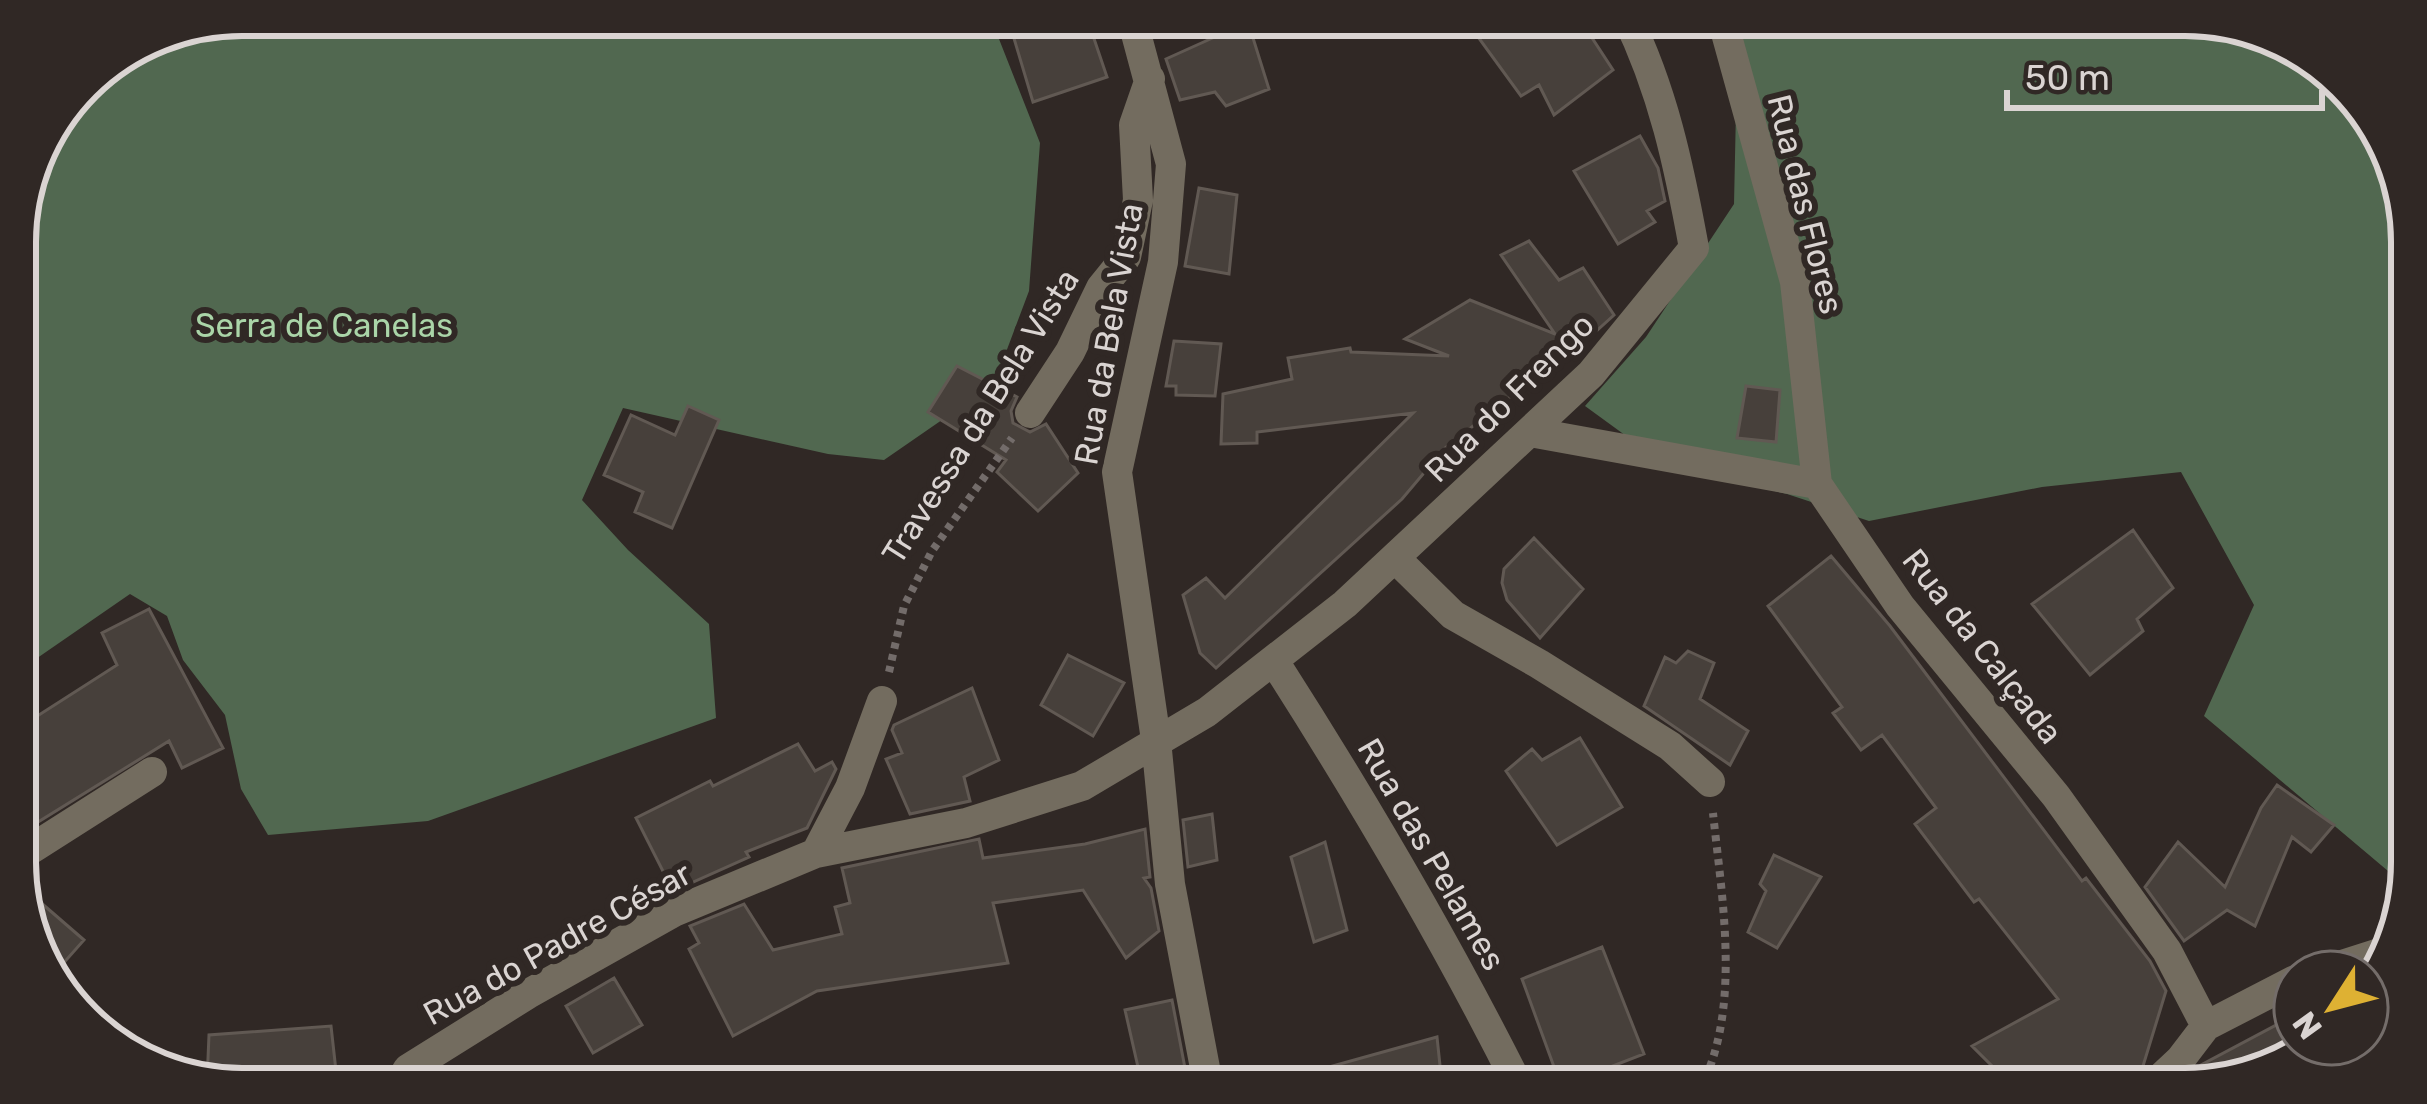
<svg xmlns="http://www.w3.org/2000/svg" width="2427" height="1104" viewBox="0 0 2427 1104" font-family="Rubik,sans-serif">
  <rect width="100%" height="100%" fill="#302825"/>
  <!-- forest -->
  <path fill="#516850" d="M242 15H1000L999 39 1040 143 1029 291 994 384 884 460 828 454 623 408 582 500 628 550 709 624 716 718 428 821 268 835 241 789 225 715 183 660 167 616 130 594 17 672 16 227 38 142 92 72Z
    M1738 15H2185L2272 33 2365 103 2410 212 2412 862 2407 887 2204 716 2254 605 2181 472 2042 487 1869 521 1787 494 1666 465 1585 406 1646 337 1734 204Z"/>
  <!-- building -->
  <path fill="#47403b" stroke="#615953" stroke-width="3" d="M1007 15H1086L1107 77 1033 102Z
    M1462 15H1577L1613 70 1554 115 1539 85 1521 96Z
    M1248 22 1269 89 1226 106 1215 92 1180 100 1166 59Z
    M1640 136 1658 168 1665 201 1647 211 1655 222 1618 244 1574 171Z
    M1199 188 1237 195 1229 274 1185 266Z
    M1529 241 1559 280 1583 268 1614 315 1539 383 1534 378 1445 448 1402 499 1216 668 1200 653 1183 595 1206 578 1225 598 1413 413 1257 432V443L1221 444 1223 394 1292 379 1288 358 1350 348 1351 352 1449 356 1405 339 1470 300 1555 334 1501 255Z
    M1174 341 1221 344 1215 396 1176 395V386H1166Z
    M957 366 1017 397 1011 411 1013 423 1030 432 1046 424 1078 473 1038 511 997 472 1006 460 928 412Z
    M1746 386 1780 390 1776 442 1737 438Z
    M688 406 719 420 672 528 635 512 643 492 604 475 631 415 675 435Z
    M2133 530 2173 588 2137 619 2143 631 2090 675 2032 604Z
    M1534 538 1583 589 1540 638 1507 600 1502 583 1504 569Z
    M1831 556 1890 626 2082 881 2086 878 2150 961 2166 991 2143 1066 2101 1089H2005L1996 1070 1972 1046 2058 999 1979 899 1974 902 1915 824 1936 808 1882 735 1861 750 1833 713 1842 707 1768 606Z
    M149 609 223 748 182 768 169 741 17 835V729L117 665 102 633Z
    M1688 651 1714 663 1700 699 1748 731 1730 765 1644 706 1665 657 1676 663Z
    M1068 655 1124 683 1093 736 1041 705Z
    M972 688 999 760 964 777 970 801 910 814 886 759 902 753 892 730 894 725Z
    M1580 738 1622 807 1557 845 1506 771 1532 749 1542 760Z
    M798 744 815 771 832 762 836 769 807 828 746 852 749 857 673 891 636 818 710 781 713 786Z
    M2277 785 2334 825 2311 852 2292 837 2255 926 2227 910 2184 941 2145 887 2178 842 2225 887 2261 808Z
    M1212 814 1217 860 1188 867 1183 820Z
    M1145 829 1150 877 1144 878 1151 888 1159 931 1126 958 1083 890 993 903 1008 963 817 991 733 1036 689 949 699 943 690 926 744 904 773 950 842 934 835 907 850 903 842 868 979 839 983 858 1085 844Z
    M1325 842 1347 930 1314 942 1291 857Z
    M1774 855 1821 877 1777 948 1748 932 1766 891 1760 884Z
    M17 882 84 940 52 976 17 892Z
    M1602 947 1644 1054 1561 1086 1522 979Z
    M614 978 642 1025 593 1053 566 1006Z
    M1172 1000 1189 1089H1143L1125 1010Z
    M2295 1015V1056L2191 1089 2187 1080 2201 1065Z
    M331 1026 338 1089H242L207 1082 209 1035Z
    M1437 1037 1441 1075 1392 1089H1290L1289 1078Z"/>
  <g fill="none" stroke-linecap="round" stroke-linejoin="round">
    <!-- path -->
    <path stroke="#736c6a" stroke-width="8" stroke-dasharray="6 6" stroke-linecap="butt" d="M889 672 904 606 932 551 1012 438
      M1700 1089C1742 1010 1722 899 1713 813"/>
    <!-- minor -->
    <path stroke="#736c5f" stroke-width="30" d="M1131 15 1171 164 1163 262 1117 472 1156 740 1170 884 1209 1089
      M1721 15 1795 282 1817 484
      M1030 413 1070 352 1101 288 1126 257 1138 200 1134 125 1150 79
      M1530 432 1817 484 1900 606 2056 796 2167 951 2206 1026
      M1395 558 1453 615 1539 664 1670 746 1710 782
      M1274 661C1363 800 1446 941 1520 1089
      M816 853 850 788 882 701
      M17 858 152 772
      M2320 972 2395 948
      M396 1089 408 1069 528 994 674 912 816 853 966 823 1082 786 1207 712 1345 604 1591 374 1694 248C1679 166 1663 90 1626 15
      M2149 1089 2180 1060 2206 1026 2295 980"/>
  </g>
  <g text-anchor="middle" stroke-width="12" stroke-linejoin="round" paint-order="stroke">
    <!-- street labels -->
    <g font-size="33" fill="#dad4d2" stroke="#302825">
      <text transform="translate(1806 204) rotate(76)" y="12">Rua das Flores</text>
      <text transform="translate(1108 334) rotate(-80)" y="12">Rua da Bela Vista</text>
      <text transform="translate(1509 397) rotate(-45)" y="12">Rua do Frengo</text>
      <text transform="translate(980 416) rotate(-58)" y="12">Travessa da Bela Vista</text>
      <text transform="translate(1983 646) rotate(52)" y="12">Rua da Calçada</text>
      <text transform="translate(1432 854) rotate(60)" y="12">Rua das Pelames</text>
      <text transform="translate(557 943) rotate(-29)" y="12">Rua do Padre César</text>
    </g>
    <!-- park labels -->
    <g font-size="33" fill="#aad5a8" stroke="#302825">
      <text x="324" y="337">Serra de Canelas</text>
    </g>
  </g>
  <!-- crop -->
  <path d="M0 0H2427V1104H0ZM242 36H2185A206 206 0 0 1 2391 242V862A206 206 0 0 1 2185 1068H242A206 206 0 0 1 36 862V242A206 206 0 0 1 242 36Z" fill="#302825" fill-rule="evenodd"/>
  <path fill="none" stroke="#dad4d2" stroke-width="6" d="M242 36H2185A206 206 0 0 1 2391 242V862A206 206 0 0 1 2185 1068H242A206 206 0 0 1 36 862V242A206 206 0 0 1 242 36Z"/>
  <!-- north arrow -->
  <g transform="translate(2331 1008) rotate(234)"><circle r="57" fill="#302825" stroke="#746d6a" stroke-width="3"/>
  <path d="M0-9L21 45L0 30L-21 45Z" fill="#deb133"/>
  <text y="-18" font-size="33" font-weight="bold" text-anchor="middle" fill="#dad4d2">N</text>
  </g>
  <!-- scale -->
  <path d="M2007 90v18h315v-18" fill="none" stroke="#dad4d2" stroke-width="6"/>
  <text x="2025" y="90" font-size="36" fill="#dad4d2" stroke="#302825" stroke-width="9" paint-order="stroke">50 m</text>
</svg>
